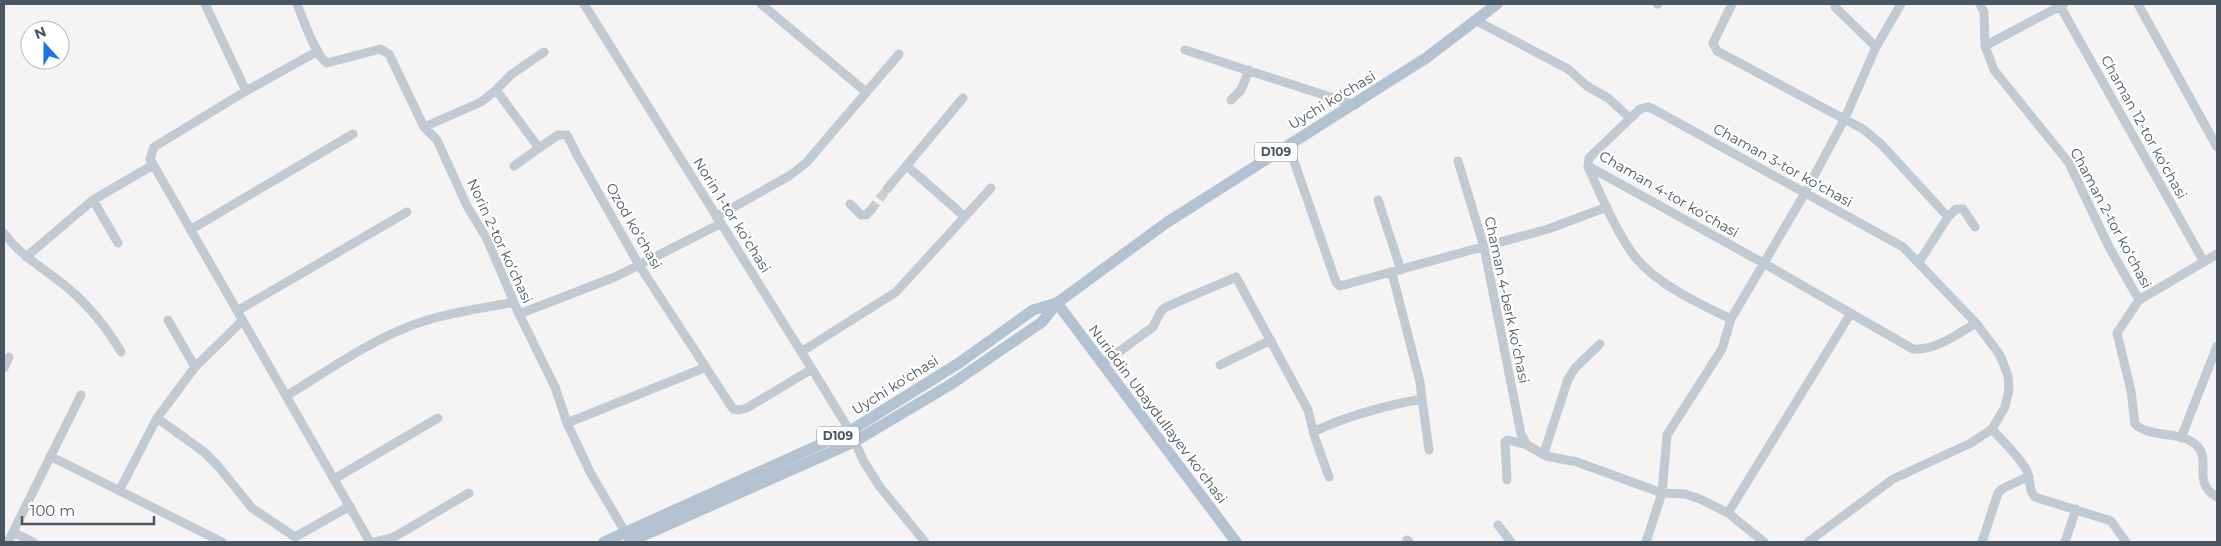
<svg xmlns="http://www.w3.org/2000/svg" width="2221" height="546" viewBox="0 0 2221 546" font-family="Montserrat,sans-serif">
  <rect width="100%" height="100%" fill="#f5f3f3"/>
  <g fill="none" stroke-linecap="round" stroke-linejoin="round">
    <!-- minor-tunnel -->
    <path stroke="#caccce" stroke-width="9" stroke-dasharray="9 4.5" stroke-linecap="butt" d="M871 210 887 189"/>
    <!-- minor -->
    <path stroke="#c1cad2" stroke-width="9" d="M205 4 246 91 318 51
      M297 4C303 18 315 55 327 63L380 49 389 54 424 127 437 140 467 206 487 239 519 314 555 387 567 423 590 472 628 537
      M584 4 812 369 850 431 864 462 880 487 925 542
      M761 4 866 92
      M1657 4H1658
      M1732 4 1713 43 1717 51 1863 129 1882 145 1948 217 1919 262
      M1980 4 1984 12 1985 46 1994 70 2069 163 2109 247 2139 300 2117 333 2131 391 2135 424C2151 439 2182 430 2197 446 2212 461 2191 482 2217 497
      M2138 4 2217 147
      M2060 6 2204 262
      M1835 7 1876 47
      M1477 21 1568 69 1587 86 1608 98 1630 118
      M1985 46 2064 4
      M1185 50 1355 105
      M496 90 512 74 544 52
      M246 91 154 147 150 159 370 542
      M1231 100 1241 90 1249 70
      M424 127 481 102 496 90 539 148 558 135H567L577 155 639 265 733 409 739 410 747 408 812 369
      M1288 144 1336 282 1340 286 1548 229 1607 207
      M1458 161 1484 247 1521 434 1527 445 1546 456 1577 462 1662 493 1685 494 1700 499 1728 513 1764 542
      M514 166 539 148
      M907 166 964 216
      M1588 167C1601 195 1614 227 1632 253 1654 283 1699 304 1731 319
      M887 189 963 98
      M93 200 118 243
      M1378 200 1401 270
      M850 204 861 215H866L871 210
      M716 217 789 176 806 163 899 54
      M1948 217 1956 209H1963L1975 227
      M190 230 353 134
      M4 233C21 257 47 270 69 289 88 305 108 329 121 352
      M26 257 93 200 153 165
      M2139 300 2217 254
      M237 311 407 212
      M519 314 615 277 720 224
      M168 320 195 367
      M801 352 896 292 991 188
      M1102 364 1153 327 1161 311 1166 307 1236 277 1308 410 1315 438 1329 477
      M1220 365 1271 340
      M4 368 9 357
      M286 396C326 372 366 343 410 326 442 313 480 309 514 302
      M1422 399 1429 450
      M157 418 204 452 218 466 252 508 295 537 350 506
      M567 423 704 368
      M1992 429C2003 442 2019 456 2027 471 2031 480 2028 490 2035 497L2111 521 2126 542
      M1313 432C1349 415 1383 406 1422 399L1420 382 1392 273
      M2181 438 2217 346
      M1544 453 1568 379 1576 367 1600 344
      M50 456 222 542
      M334 479 438 418
      M1507 480 1505 442 1508 440 1527 445
      M119 491 157 418 195 367 242 321
      M1728 513 1851 313
      M1498 525 1511 542
      M13 532 33 542
      M1407 540 1409 542
      M8 542 81 395
      M374 542 394 537 469 493
      M1646 542 1662 493 1667 435 1722 349 1731 319 1805 193 1845 118 1876 47 1901 4
      M1808 542 1893 479 1971 443 1992 429 2005 407 2009 390 2008 376 2000 355 1976 323 1903 247 1655 110 1648 107 1640 109 1589 158 1588 166 1765 264 1913 349C1936 351 1957 334 1976 323
      M1982 542 1998 493 2002 489 2029 476
      M2065 542 2076 509"/>
    <!-- major -->
    <path stroke="#b3c2d1" stroke-width="11" d="M1057 303 1236 542
      M604 542 850 431 959 363 1033 310 1057 303
      M629 542 854 442 953 383 1042 322 1057 303 1166 223 1426 58 1497 4"/>
  </g>
  <g text-anchor="middle" stroke-width="4.5" stroke-linejoin="round" paint-order="stroke">
    <!-- shield labels -->
    <g fill="#fff" stroke="#808990" stroke-width="1">
      <rect x="1255" y="142.5" width="42" height="19" rx="4"/>
      <rect x="817" y="426.5" width="42" height="19" rx="4"/>
    </g>
    <g font-size="12" font-weight="bold" fill="#4a5661">
      <text x="1276" y="156">D109</text>
      <text x="838" y="440">D109</text>
    </g>
    <!-- street labels -->
    <g font-size="14" fill="#4a5661" stroke="#fff">
      <text transform="translate(1332 100) rotate(-31)" y="5">Uychi ko'chasi</text>
      <text transform="translate(2144 127) rotate(61)" y="5">Chaman 12-tor koʻchasi</text>
      <text transform="translate(1783 165) rotate(29)" y="5">Chaman 3-tor koʻchasi</text>
      <text transform="translate(1669 194) rotate(30)" y="5">Chaman 4-tor koʻchasi</text>
      <text transform="translate(732 215) rotate(58)" y="5">Norin 1-tor koʻchasi</text>
      <text transform="translate(2111 218) rotate(62)" y="5">Chaman 2-tor koʻchasi</text>
      <text transform="translate(634 226) rotate(60)" y="5">Ozod koʻchasi</text>
      <text transform="translate(500 241) rotate(65)" y="5">Norin 2-tor koʻchasi</text>
      <text transform="translate(1507 300) rotate(78)" y="5">Chaman 4-berk koʻchasi</text>
      <text transform="translate(895 385) rotate(-32)" y="5">Uychi ko'chasi</text>
      <text transform="translate(1158 414) rotate(53)" y="5">Nuriddin Ubaydullayev koʻchasi</text>
    </g>
  </g>
  <!-- border -->
  <rect width="2221" height="546" fill="none" stroke="#4a5661" stroke-width="10"/>
  <!-- north arrow -->
  <g transform="translate(45 45) rotate(339)"><circle r="24" fill="#ffffff" stroke="#b7bbc0"/>
  <path d="M0-4L9 19L0 12L-9 19Z" fill="#1a73e8"/>
  <text y="-8" font-size="14" font-weight="bold" text-anchor="middle" fill="#4a5661">N</text>
  </g>
  <!-- scale -->
  <path d="M22 516v8h132v-8" fill="none" stroke="#4a5661" stroke-width="2.5"/>
  <text x="30" y="516" font-size="15" fill="#4a5661" stroke="#ffffff" stroke-width="4" paint-order="stroke">100 m</text>
</svg>
